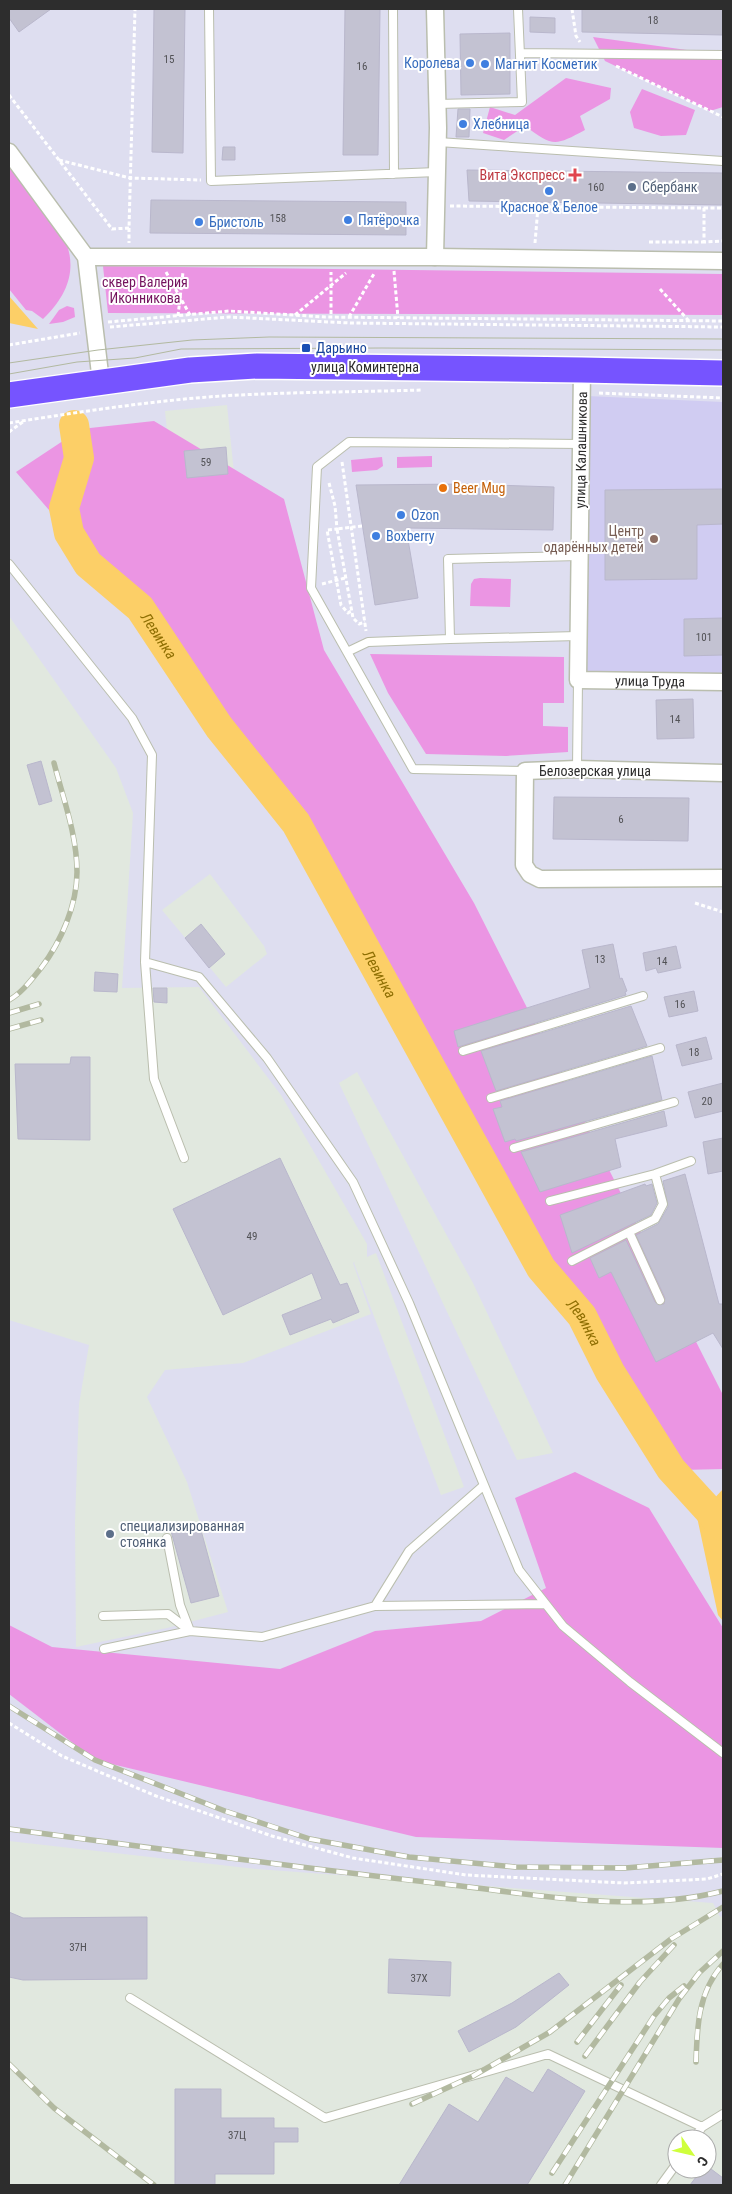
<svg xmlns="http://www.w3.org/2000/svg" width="732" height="2194" viewBox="0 0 732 2194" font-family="'Roboto Condensed',sans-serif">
  <rect width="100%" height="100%" fill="#dedef0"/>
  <!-- industrial -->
  <path fill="#e1e8df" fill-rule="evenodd" d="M227 405 234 473 172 480 165 411Z
    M9 616 116 768 133 813 122 988 199 987 281 1095 367 1244V1257L376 1253 464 1487 441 1495 354 1263 356 1261 353 1263 371 1314 243 1363 165 1370 147 1397 187 1482 228 1612 167 1628 76 1647 75 1522 79 1404 89 1345 9 1320Z
    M210 874 264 946 267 954 226 987 162 910Z
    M357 1072 473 1283 553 1453 517 1460 339 1083Z
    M9 1841 257 1869 713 1903 720 1917 723 1916V2185H9ZM677 2139H707V2169H677Z"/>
  <!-- education -->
  <path fill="#d0ccf2" d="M587 396 723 402V675H584Z"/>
  <!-- green -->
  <path fill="#eb95e3" d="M593 37 723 55V107L710 111 605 61Z
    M566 78 611 88 610 99 580 116 585 130C555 146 553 147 525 126L504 140 483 133 490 107 515 115Z
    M642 89 695 110 686 135 661 136 634 128 630 112Z
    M9 160C48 212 105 259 43 319L32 311 26 310 9 289Z
    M103 266 723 274V315L108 313Z
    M67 306 74 308 75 317 63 322 49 324 59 310Z
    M154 421 284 499 324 650 474 903 723 1395V1469L682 1470 242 756 69 533 16 472 81 429Z
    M432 456V467L397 468V457Z
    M382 457 383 466 377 470 352 472 351 460Z
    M480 578 511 579 510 607 470 606 471 584 474 579Z
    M370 654 564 657V703H543V726L568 727V752L506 756 426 754 388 693Z
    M575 1472 649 1508 723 1628V1848L416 1837 95 1760 9 1694V1625L52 1647 280 1669 375 1631 481 1621 546 1588 515 1498Z"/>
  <!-- water -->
  <path fill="#fccf67" d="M9 296 38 329 9 323Z
    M723 1489V1621L718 1615 697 1517Z"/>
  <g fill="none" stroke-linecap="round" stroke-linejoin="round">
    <!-- river -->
    <path stroke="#fccf67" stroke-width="30" id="s1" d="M74 425 79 458 64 508 69 533 88 564 140 608 219 727 296 823 541 1268 582 1316 610 1372 671 1469 723 1526"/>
  </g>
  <!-- building -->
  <path fill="#c3c2d2" stroke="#b9b7cc" d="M9 9H51L19 32 9 18Z
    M154 9H185L183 153 152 152Z
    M345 9H380L378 155H343Z
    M582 9H723V35L582 32Z
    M530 17 555 18V33L530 32Z
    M510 33V94L461 95 460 34Z
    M458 109H470L469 137H456Z
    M223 147H235V160H222Z
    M467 170 723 173V205L469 201Z
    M151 200 406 202V235L150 233Z
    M226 447 228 474 187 478 184 451Z
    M464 484 554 487 553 530 406 528 418 598 375 605 356 485Z
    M723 489V524L697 525V579L605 580V490Z
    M723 618V655L684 656V619Z
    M693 699 694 738 657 739 656 700Z
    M41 761 52 801 39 805 27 765Z
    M554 797 689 798 688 841 553 839Z
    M201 924 225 954 209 968 185 938Z
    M613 944 620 979 622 978 627 991 625 992 626 995 458 1047 454 1031 590 988 582 950Z
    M676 946 681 968 658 973 656 968 646 971 643 953Z
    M95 972 118 974 117 992 94 991Z
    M153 988H167V1003L154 1002Z
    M694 991 698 1011 669 1017 664 997Z
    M631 1006 647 1046 496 1091 481 1051Z
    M706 1037 712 1059 682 1066 676 1045Z
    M652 1056 662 1100 516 1141 515 1139 505 1142 493 1109 502 1107 500 1101Z
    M71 1057H90V1140L18 1139 15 1064H70Z
    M723 1083V1111L695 1118 688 1092Z
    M664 1111 667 1126 615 1139 621 1167 540 1192 521 1152Z
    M723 1138V1171L708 1174 703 1142Z
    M280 1158 340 1285 347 1283 359 1312 333 1323 331 1319 290 1335 282 1315 322 1299 312 1273 223 1315 173 1209Z
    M685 1174 719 1304H723V1349L713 1333 656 1362 611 1272 599 1278 590 1258 626 1240 655 1302 659 1305 664 1304 665 1298 636 1235 658 1224 668 1207 663 1181Z
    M645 1184 646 1186 652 1184 657 1203 651 1215 572 1253 560 1215Z
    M199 1523 219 1596 191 1603 171 1531Z
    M9 1912 23 1918 147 1917V1979L23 1980 9 1977Z
    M389 1959 451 1962 450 1996 388 1993Z
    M559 1973 569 1985 516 2027 469 2052 458 2031 512 2003Z
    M548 2069 585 2091 527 2185H399L449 2104 478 2122 506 2077 533 2093Z
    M175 2089H221V2118H274V2128H298V2142H274V2174H215V2185H175Z
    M707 2166 723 2178V2185H690L702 2169H707Z"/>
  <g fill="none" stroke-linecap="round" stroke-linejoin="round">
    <defs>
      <path id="service" d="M209 9 211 181 437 172
        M393 9 394 174
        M520 53 723 55
        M437 104 522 102 518 9
        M438 142 723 161
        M9 564 132 718 152 755 145 962 154 1079 184 1158
        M578 636 450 639 448 559 579 556
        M347 652 368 642 450 639
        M577 769 578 680
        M525 771 413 769 311 588 317 467 349 442 581 444
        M145 962 199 977 267 1058 353 1182 409 1303 519 1570 563 1626 630 1682 723 1753
        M463 1051 643 996
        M491 1098 660 1048
        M514 1148 674 1102
        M655 1174 663 1204 655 1219 629 1232 660 1300
        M550 1201 655 1174 691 1161
        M572 1261 629 1232
        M167 1538 180 1605 190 1631 262 1637 375 1606 409 1551 483 1486
        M375 1606 545 1604
        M103 1616 168 1614 190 1631 104 1649
        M130 1998 325 2118 548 2054 702 2127
        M694 2139 702 2127 723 2114
        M661 2185 677 2163"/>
      <g id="minor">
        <path d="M435 9 438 128 435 257"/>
        <path d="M9 152 86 257 101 382"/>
        <path d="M86 257H435L723 261"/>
        <path id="s2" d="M582 370 578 680 723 682"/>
        <path d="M723 773 577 769 525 771 524 865 530 874 540 879 723 878"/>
      </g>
      <path id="primary" d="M9 395 190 370 257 366 582 370 723 373"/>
    </defs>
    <!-- service casing -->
    <use href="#service" stroke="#babeae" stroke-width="10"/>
    <!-- minor casing -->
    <use href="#minor" stroke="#babeae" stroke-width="19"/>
    <!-- primary casing -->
    <use href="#primary" stroke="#fff" stroke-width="28"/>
    <!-- path -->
    <path stroke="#fff" stroke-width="3" stroke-dasharray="4 2.5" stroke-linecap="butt" d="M572 9 576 36 580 42
      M616 66 723 117
      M9 95 112 229 129 228 135 9
      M59 160 130 178 201 180
      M450 206 704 208V242L723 241
      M704 208H723
      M129 228V243
      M649 242H704
      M535 243 538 207
      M394 271 398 318
      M166 272 190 315
      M660 289 688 320
      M331 314V272
      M295 315 346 273
      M178 316 183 272
      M349 317 375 272
      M108 322 229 311 325 317 723 321
      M110 327 229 317 350 323 723 327
      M9 345 80 333
      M599 393 723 398
      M9 423C79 412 150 401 221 396 288 392 355 392 423 390
      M9 432 24 421
      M342 462 366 631
      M329 483 335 506 337 529 327 530 341 605 348 613 351 611
      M362 526 337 529 353 618 359 624 365 622
      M322 584 345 578
      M695 903 723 912
      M9 1723 62 1756 156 1796 272 1836 353 1858 466 1875 624 1883 707 1879 723 1874"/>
    <!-- service -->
    <use href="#service" stroke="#fff" stroke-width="8"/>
    <!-- minor -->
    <use href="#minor" stroke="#fff" stroke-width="16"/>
    <!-- primary -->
    <use href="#primary" stroke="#7654ff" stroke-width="25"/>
    <!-- tram -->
    <path stroke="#b2b9a0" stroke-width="1" d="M9 363 98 350 192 340 269 337 723 339
      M9 374 77 362 135 358 181 349 382 348 723 350"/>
    <defs>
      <path id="rail" d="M9 1000C22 993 32 979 41 968 61 942 77 905 77 872 77 835 63 798 54 763
        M9 1013 39 1004
        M9 1029 41 1020
        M9 1706 95 1760 225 1811 310 1839 409 1857 515 1867 625 1868 723 1860
        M9 1829C151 1848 293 1867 435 1883 530 1893 629 1915 723 1891
        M577 2042 621 1985
        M585 2056 640 1982 674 1945
        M696 2062C697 2027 698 1992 723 1964
        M9 2064 54 2108 154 2185
        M412 2104 473 2076 550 2032 671 1939 723 1907
        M552 2173 654 2016 669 1998 684 1986
        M565 2185 679 1999 699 1973 723 1951"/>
    </defs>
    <!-- rail casing -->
    <use href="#rail" stroke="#b2b9a0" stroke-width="5.5"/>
    <!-- rail -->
    <use href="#rail" stroke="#fff" stroke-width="4" stroke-dasharray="11" stroke-linecap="butt"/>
  </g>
  <!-- markers -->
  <g fill="#3f7fe0" stroke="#fff" stroke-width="2">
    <circle cx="470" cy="63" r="5"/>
    <circle cx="485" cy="64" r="5"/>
    <circle cx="463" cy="124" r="5"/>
    <circle cx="549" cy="191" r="5"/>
    <circle cx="348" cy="220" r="5"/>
    <circle cx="199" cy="222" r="5"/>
    <circle cx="401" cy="515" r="5"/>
    <circle cx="376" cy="536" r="5"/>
  </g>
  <path fill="#e0444e" stroke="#fff" stroke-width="2" d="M572.5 167.5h5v5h5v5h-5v5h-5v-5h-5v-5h5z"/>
  <g fill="#5c6f8a" stroke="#fff" stroke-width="2">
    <circle cx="632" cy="187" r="5"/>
    <circle cx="110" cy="1534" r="5"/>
  </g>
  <rect fill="#1a4fb4" stroke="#fff" stroke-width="2" x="301" y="343" width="10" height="10" rx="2.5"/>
  <circle fill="#e8710a" stroke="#fff" stroke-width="2" cx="443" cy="488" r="5"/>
  <circle fill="#8d6e63" stroke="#fff" stroke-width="2" cx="654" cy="539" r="5"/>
  <g text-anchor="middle" stroke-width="4" stroke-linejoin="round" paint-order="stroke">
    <!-- number labels -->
    <g font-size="11" fill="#525256">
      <text x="653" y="24">18</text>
      <text x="169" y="63">15</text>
      <text x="362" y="70">16</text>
      <text x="596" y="191">160</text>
      <text x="278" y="222">158</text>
      <text x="206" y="466">59</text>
      <text x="704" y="641">101</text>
      <text x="675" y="723">14</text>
      <text x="621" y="823">6</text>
      <text x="600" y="963">13</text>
      <text x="662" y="965">14</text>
      <text x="680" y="1008">16</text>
      <text x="694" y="1056">18</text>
      <text x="707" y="1105">20</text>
      <text x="252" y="1240">49</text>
      <text x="78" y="1951">37Н</text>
      <text x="419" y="1982">37Х</text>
      <text x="237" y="2139">37Ц</text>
    </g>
    <!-- shop labels -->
    <g font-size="14" fill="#366cbe" stroke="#fff" text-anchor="start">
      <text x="460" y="68" text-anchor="end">Королева</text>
      <text x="495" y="69">Магнит Косметик</text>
      <text x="473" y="129">Хлебница</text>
      <text x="549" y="212" text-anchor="middle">Красное &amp; Белое</text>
      <text x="358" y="225">Пятёрочка</text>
      <text x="209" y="227">Бристоль</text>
      <text x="411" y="520">Ozon</text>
      <text x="386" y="541">Boxberry</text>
    </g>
    <!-- health labels -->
    <g font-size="14" fill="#be3a42" stroke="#fff" text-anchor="end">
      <text x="565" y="180">Вита Экспресс</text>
    </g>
    <!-- service labels -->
    <g font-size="14" fill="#4e5e75" stroke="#fff" text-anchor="start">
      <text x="642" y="192">Сбербанк</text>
      <text x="120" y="1531">специализированная<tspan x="120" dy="16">стоянка</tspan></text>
    </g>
    <!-- park labels -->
    <g font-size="14" fill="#74135e" stroke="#fff">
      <text x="145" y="287">сквер Валерия<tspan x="145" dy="16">Иконникова</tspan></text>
    </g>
    <!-- transit labels -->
    <g font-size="14" fill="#164399" stroke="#fff" text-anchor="start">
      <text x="316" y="353">Дарьино</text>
    </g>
    <!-- street labels -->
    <g font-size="14" fill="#2d2d2d" stroke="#fff">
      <text x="365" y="372">улица Коминтерна</text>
      <text transform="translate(581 450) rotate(-89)" y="5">улица Калашникова</text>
      <text dy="5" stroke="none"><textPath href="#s2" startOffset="382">улица Труда</textPath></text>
      <text x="595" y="776">Белозерская улица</text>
    </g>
    <!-- food labels -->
    <g font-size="14" fill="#c56008" stroke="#fff" text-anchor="start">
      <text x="453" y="493">Beer Mug</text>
    </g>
    <!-- education labels -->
    <g font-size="14" fill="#785e54" stroke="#fff" text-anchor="end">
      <text x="644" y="536">Центр<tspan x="644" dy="16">одарённых детей</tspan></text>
    </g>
    <!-- water labels -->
    <g font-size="15" font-style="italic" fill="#8f6f03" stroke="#fff">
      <text dy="5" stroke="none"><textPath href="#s1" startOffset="249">Левинка</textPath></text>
      <text dy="5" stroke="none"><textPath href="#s1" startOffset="654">Левинка</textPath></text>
      <text dy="5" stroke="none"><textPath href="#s1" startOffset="1059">Левинка</textPath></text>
    </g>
  </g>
  <!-- border -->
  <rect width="732" height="2194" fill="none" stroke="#2d2d2d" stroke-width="20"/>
  <!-- north arrow -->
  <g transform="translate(692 2154) rotate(124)"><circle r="24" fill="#ffffff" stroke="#ababab"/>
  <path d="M0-4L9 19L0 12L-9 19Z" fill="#cfff3c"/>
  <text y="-8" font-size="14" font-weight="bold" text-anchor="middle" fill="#2d2d2d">С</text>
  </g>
</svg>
